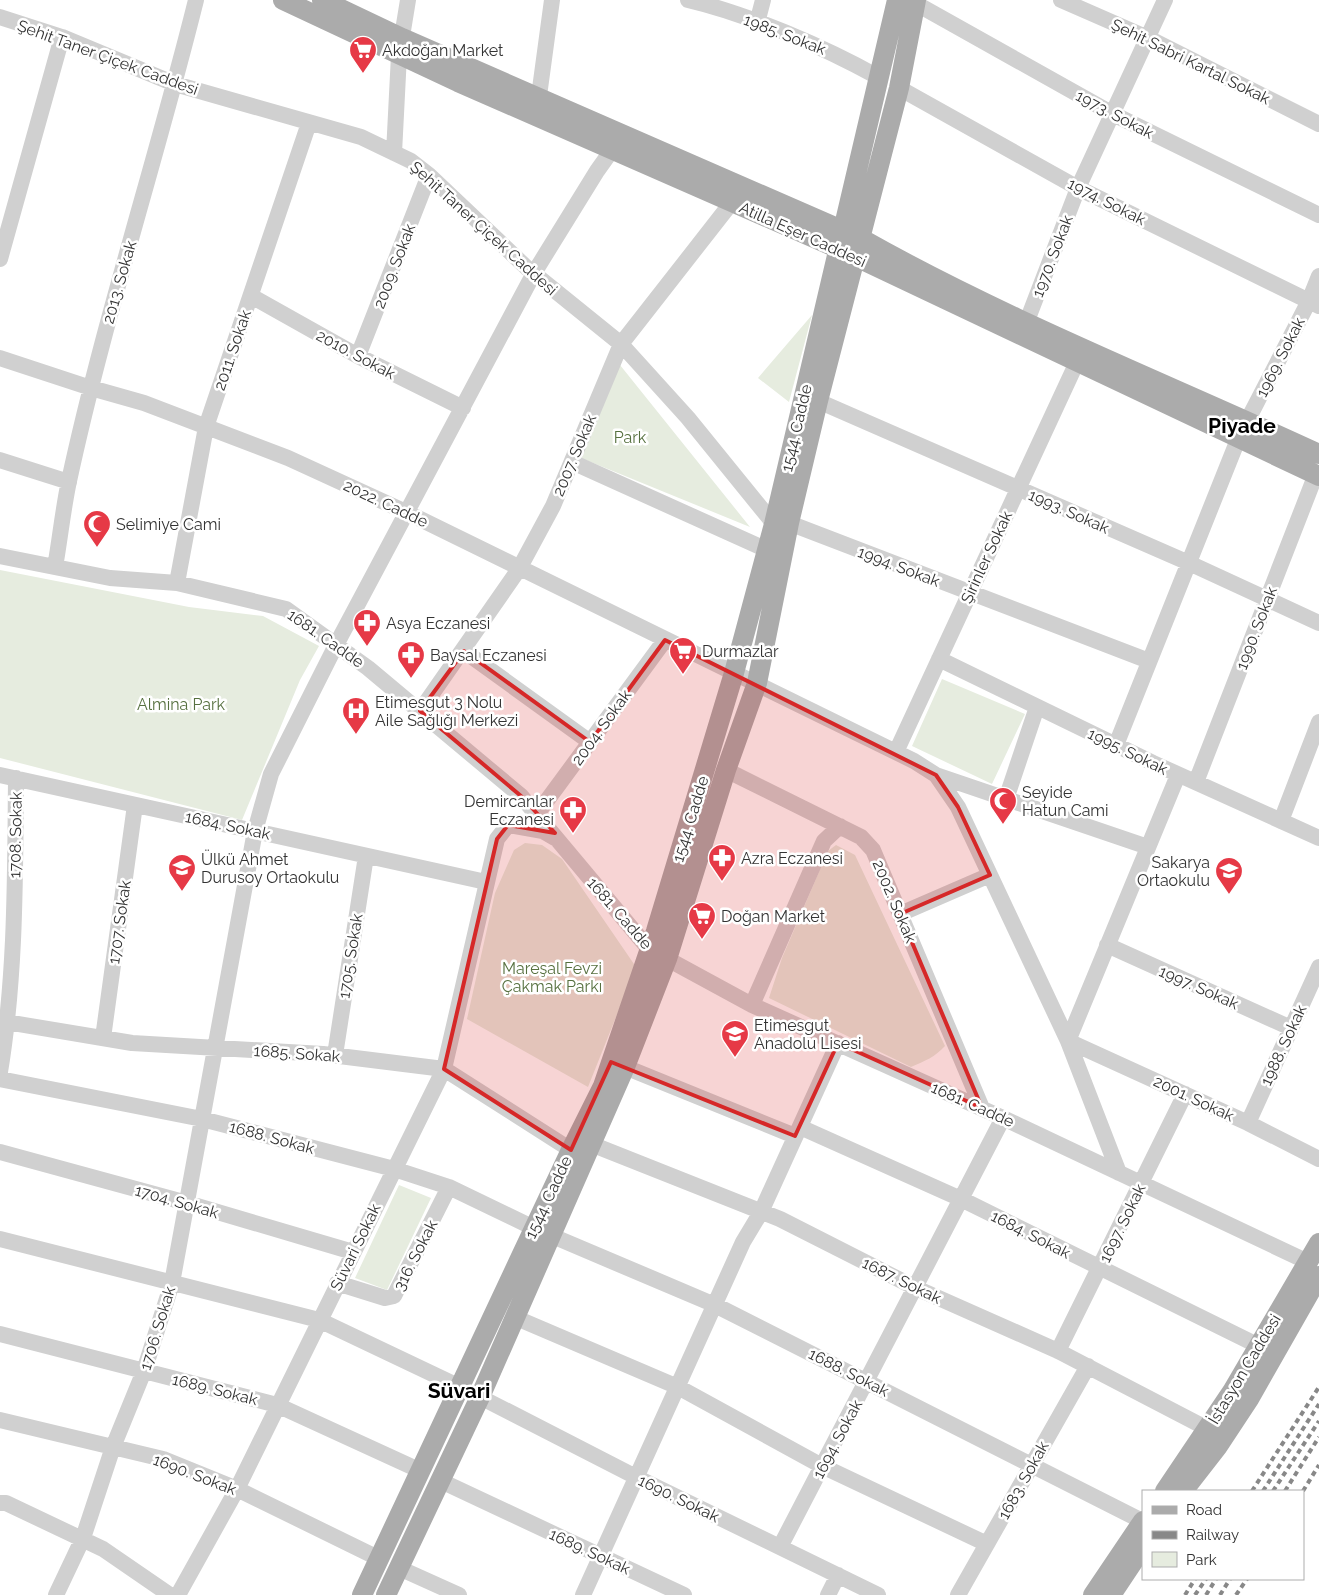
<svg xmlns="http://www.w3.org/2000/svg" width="1319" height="1595" viewBox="0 0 1319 1595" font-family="Raleway,sans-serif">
  <rect width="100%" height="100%" fill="#fff"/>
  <!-- green -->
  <path fill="#e6ecdf" d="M812 315 789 402 758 378Z
    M620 365 750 527 581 458Z
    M0 570 189 607 263 616 319 646 300 680 242 820 0 758Z
    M942 679 1025 714 992 784 912 746Z
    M525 843 542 845 562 859 636 967 588 1087 467 1019 495 893 514 850Z
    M836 845 855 855 945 1046C935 1057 925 1061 911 1067L769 998 782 958 828 851Z
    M399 1185 431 1198 387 1290 355 1278Z"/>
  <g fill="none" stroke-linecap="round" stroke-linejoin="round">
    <!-- minor -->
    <path stroke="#d0d0d0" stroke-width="16" d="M688 0C748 14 824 47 878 77
      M1061 0 1148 38 1319 124
      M915 3 1113 114 1319 215
      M0 17 62 37 175 84 361 137 411 161 429 175 527 268 621 344 688 418 774 524
      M757 23 763 0
      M899 88 1078 188 1319 306
      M539 96 552 0
      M394 153 399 55 408 0
      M0 259 62 37
      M251 296 358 356 463 408
      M1027 321 1078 188 1165 0
      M358 356 429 175
      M0 358 91 388 144 403 288 458 408 513 914 761 936 775 958 807 1068 1041 1119 1173
      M818 401 1189 563 1319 623
      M0 460 69 482
      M572 462 767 550
      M789 523 1149 661
      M0 556 110 578 177 583 286 609 368 668 521 796 649 949 752 1005 1003 1118 1308 1262
      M55 567C60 539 63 509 69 481 104 319 156 161 196 0
      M177 583 206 427 309 123
      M464 651 590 742
      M939 659 1153 763 1319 838
      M420 711 519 569 553 506 621 344 732 202
      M1116 745 1239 437 1309 301 1319 276
      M896 752 1077 362
      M726 770 861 837 873 850 982 1108
      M0 775 486 882
      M936 775 1148 847
      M1178 775 1068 1041 1248 1123 1319 1159
      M1196 782 1316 474
      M1006 799 1037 707
      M537 814 665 640
      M1281 821 1319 722
      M900 914 990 875
      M1107 945 1291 1028
      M752 1005 824 841 840 826
      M0 1021 132 1043 323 1054 444 1069 571 1150
      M103 1038 135 805
      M335 1055 366 856
      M625 1067 795 1136
      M0 1072C16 975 15 876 16 778
      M0 1079 202 1119 394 1169 449 1187 534 1228
      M1248 1123 1319 967
      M800 1127 961 1199 1259 1346
      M591 1144 780 1219 916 1288 1058 1351 1208 1429
      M0 1152 187 1203 353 1252
      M550 1235 715 1305 1142 1521
      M0 1239 319 1320 460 1387
      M337 1283 385 1298 394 1296 449 1187
      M514 1317 678 1387 822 1466 987 1544
      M0 1334 277 1405 421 1471
      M1058 1351 1185 1094
      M480 1397 638 1478 878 1595
      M0 1420 163 1459 237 1489 380 1559
      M441 1481 684 1595
      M0 1503H6L103 1549 170 1595
      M780 1547 1003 1118
      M399 1568 459 1595
      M56 1595 83 1538 113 1447 144 1371 172 1283 255 831 271 774 336 645 534 273 597 171 612 150
      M178 1595 237 1489 444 1069 497 839 508 825 543 831 555 838
      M583 1595 743 1242 761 1212 838 1043
      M828 1595 838 1575
      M958 1595 1088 1366"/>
    <!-- major -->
    <path stroke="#ababab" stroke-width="20" d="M283 0 458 82 837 248 1319 476
      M322 0 402 38 860 238C1007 321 1166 383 1319 454
      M1165 1491 1233 1390 1319 1243
      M1183 1491 1218 1446 1249 1399 1319 1276
      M362 1595 571 1150 603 1086 656 931 734 673 774 524 897 0
      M386 1595 480 1397 625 1067 667 959 726 770 757 683 789 523 818 401 899 88 916 0
      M1093 1595 1143 1521
      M1111 1595 1143 1547"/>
    <!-- rail -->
    <path stroke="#888" stroke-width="4" stroke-dasharray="5 4" stroke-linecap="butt" d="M1252 1491 1319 1387
      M1263 1491 1319 1404
      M1273 1491 1319 1421
      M1285 1491 1319 1437
      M1303 1491 1319 1465
      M1185 1595 1195 1579
      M1195 1595 1206 1579
      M1206 1595 1216 1579
      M1220 1595 1230 1579
      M1236 1595 1247 1579"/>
  </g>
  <!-- marked area -->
  <path fill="#d62828" fill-opacity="0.2" stroke="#d62828" stroke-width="4" stroke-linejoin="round" d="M665 640 936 775 958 807 990 875 900 914 982 1108 838 1043 795 1136 611 1062 571 1150 444 1069 497 839 508 825 555 833 521 796 420 711 464 651 590 742Z"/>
  <!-- icons -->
  <defs>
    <symbol id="supermarket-pin" viewBox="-11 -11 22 30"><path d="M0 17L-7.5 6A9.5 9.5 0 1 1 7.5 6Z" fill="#e63946" stroke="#fff"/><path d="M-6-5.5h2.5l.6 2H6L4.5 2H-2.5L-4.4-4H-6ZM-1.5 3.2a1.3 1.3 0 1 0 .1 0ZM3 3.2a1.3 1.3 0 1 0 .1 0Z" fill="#fff"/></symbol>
    <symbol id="mosque-pin" viewBox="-11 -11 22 30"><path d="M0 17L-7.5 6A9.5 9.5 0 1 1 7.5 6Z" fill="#e63946" stroke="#fff"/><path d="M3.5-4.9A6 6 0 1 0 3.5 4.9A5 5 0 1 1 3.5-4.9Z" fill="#fff"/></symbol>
    <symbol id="pharmacy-pin" viewBox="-11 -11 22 30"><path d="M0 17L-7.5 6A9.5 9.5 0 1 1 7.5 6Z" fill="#e63946" stroke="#fff"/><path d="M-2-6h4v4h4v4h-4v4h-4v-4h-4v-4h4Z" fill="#fff"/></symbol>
    <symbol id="hospital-pin" viewBox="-11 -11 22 30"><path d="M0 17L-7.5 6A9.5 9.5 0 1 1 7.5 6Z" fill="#e63946" stroke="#fff"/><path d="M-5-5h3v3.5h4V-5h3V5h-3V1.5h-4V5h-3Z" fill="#fff"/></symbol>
    <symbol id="school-pin" viewBox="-11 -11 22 30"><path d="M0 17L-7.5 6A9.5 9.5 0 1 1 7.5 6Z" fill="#e63946" stroke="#fff"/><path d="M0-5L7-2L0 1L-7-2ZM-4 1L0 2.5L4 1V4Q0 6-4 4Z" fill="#fff"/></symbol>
  </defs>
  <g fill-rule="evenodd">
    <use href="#supermarket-pin" x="347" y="34" width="32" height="43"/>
    <use href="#mosque-pin" x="81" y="508" width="32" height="43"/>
    <use href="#pharmacy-pin" x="351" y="607" width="32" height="43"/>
    <use href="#supermarket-pin" x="667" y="635" width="32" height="43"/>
    <use href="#pharmacy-pin" x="395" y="639" width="32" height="43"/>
    <use href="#hospital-pin" x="340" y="695" width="32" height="43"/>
    <use href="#mosque-pin" x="987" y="785" width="32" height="43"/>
    <use href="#pharmacy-pin" x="557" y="794" width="32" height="43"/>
    <use href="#pharmacy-pin" x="706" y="842" width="32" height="43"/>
    <use href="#school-pin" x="166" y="852" width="32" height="43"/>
    <use href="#school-pin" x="1213" y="855" width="32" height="43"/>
    <use href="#supermarket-pin" x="686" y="900" width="32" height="43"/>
    <use href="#school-pin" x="719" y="1018" width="32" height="43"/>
  </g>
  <g text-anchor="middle" stroke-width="5" stroke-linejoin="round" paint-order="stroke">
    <!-- street labels -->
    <g font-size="16" fill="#333" stroke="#fff">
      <text transform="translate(785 34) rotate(21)" y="6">1985. Sokak</text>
      <text transform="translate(108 57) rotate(20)" y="6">Şehit Taner Çiçek Caddesi</text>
      <text transform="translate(1191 61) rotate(26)" y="6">Şehit Sabri Kartal Sokak</text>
      <text transform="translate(1115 114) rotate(28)" y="6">1973. Sokak</text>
      <text transform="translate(1107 201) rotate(27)" y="6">1974. Sokak</text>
      <text transform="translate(484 228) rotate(42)" y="6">Şehit Taner Çiçek Caddesi</text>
      <text transform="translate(803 234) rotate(24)" y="6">Atilla Eşer Caddesi</text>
      <text transform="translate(1052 256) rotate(-69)" y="6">1970. Sokak</text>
      <text transform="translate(394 266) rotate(-69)" y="6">2009. Sokak</text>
      <text transform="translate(119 282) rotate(-74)" y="6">2013. Sokak</text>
      <text transform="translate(232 350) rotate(-71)" y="6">2011. Sokak</text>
      <text transform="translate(356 354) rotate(28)" y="6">2010. Sokak</text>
      <text transform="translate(1280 357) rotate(-63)" y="6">1969. Sokak</text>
      <text transform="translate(796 428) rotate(-77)" y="6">1544. Cadde</text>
      <text transform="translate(574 455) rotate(-67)" y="6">2007. Sokak</text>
      <text transform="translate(386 503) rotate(25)" y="6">2022. Cadde</text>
      <text transform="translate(1069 511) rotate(24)" y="6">1993. Sokak</text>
      <text transform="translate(986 557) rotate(-65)" y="6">Şirinler Sokak</text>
      <text transform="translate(899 566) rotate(21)" y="6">1994. Sokak</text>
      <text transform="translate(1256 628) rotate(-69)" y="6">1990. Sokak</text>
      <text transform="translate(326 638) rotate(35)" y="6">1681. Cadde</text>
      <text transform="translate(601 727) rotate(-54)" y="6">2004. Sokak</text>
      <text transform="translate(1128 751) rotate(26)" y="6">1995. Sokak</text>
      <text transform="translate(690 819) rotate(-73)" y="6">1544. Cadde</text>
      <text transform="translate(228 825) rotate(12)" y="6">1684. Sokak</text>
      <text transform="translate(15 835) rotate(-89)" y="6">1708. Sokak</text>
      <text transform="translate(895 901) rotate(67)" y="6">2002. Sokak</text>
      <text transform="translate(620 913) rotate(49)" y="6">1681. Cadde</text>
      <text transform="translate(119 922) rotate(-82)" y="6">1707. Sokak</text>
      <text transform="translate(350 956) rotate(-81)" y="6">1705. Sokak</text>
      <text transform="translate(1199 987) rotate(24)" y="6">1997. Sokak</text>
      <text transform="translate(1283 1045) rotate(-65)" y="6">1988. Sokak</text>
      <text transform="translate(297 1053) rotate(4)" y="6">1685. Sokak</text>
      <text transform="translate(1194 1098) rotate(25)" y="6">2001. Sokak</text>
      <text transform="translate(973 1104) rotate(24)" y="6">1681. Cadde</text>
      <text transform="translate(272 1137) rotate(15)" y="6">1688. Sokak</text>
      <text transform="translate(548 1197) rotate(-65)" y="6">1544. Cadde</text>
      <text transform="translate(177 1201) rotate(16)" y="6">1704. Sokak</text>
      <text transform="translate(1122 1223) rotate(-64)" y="6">1697. Sokak</text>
      <text transform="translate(1031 1234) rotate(27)" y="6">1684. Sokak</text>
      <text transform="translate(355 1247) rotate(-64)" y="6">Süvari Sokak</text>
      <text transform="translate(415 1255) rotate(-63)" y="6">316. Sokak</text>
      <text transform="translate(902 1280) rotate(26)" y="6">1687. Sokak</text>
      <text transform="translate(157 1328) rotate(-73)" y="6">1706. Sokak</text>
      <text transform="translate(1244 1369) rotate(-59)" y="6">İstasyon Caddesi</text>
      <text transform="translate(849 1372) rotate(27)" y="6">1688. Sokak</text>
      <text transform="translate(215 1389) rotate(14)" y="6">1689. Sokak</text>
      <text transform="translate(837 1439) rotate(-62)" y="6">1694. Sokak</text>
      <text transform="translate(195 1474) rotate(21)" y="6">1690. Sokak</text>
      <text transform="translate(1023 1480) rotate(-61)" y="6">1683. Sokak</text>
      <text transform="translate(679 1498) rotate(26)" y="6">1690. Sokak</text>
      <text transform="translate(590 1551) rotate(25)" y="6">1689. Sokak</text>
    </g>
    <!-- poi labels -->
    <g font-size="16" fill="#333" stroke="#fff" text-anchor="start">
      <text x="382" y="56">Akdoğan Market</text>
      <text x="116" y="530">Selimiye Cami</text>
      <text x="386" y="629">Asya Eczanesi</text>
      <text x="702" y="657">Durmazlar</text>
      <text x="430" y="661">Baysal Eczanesi</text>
      <text x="375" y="708">Etimesgut 3 Nolu<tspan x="375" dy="18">Aile Sağlığı Merkezi</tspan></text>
      <text x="1022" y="798">Seyide<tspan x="1022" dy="18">Hatun Cami</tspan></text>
      <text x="554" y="807" text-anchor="end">Demircanlar<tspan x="554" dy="18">Eczanesi</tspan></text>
      <text x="741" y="864">Azra Eczanesi</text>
      <text x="201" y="865">Ülkü Ahmet<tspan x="201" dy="18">Durusoy Ortaokulu</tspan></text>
      <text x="1210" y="868" text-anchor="end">Sakarya<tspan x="1210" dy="18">Ortaokulu</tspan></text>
      <text x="721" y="922">Doğan Market</text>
      <text x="754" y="1031">Etimesgut<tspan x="754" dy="18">Anadolu Lisesi</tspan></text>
    </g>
    <!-- park labels -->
    <g font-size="16" fill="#56703f" stroke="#fff">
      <text x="630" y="443">Park</text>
      <text x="181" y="710">Almina Park</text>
      <text x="552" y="974">Mareşal Fevzi<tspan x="552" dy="18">Çakmak Parkı</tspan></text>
    </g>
    <!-- district labels -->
    <g font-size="21" font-weight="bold" fill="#000" stroke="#fff">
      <text x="1242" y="433">Piyade</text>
      <text x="459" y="1398">Süvari</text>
    </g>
  </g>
  <!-- legend -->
  <rect x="1142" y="1490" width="162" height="90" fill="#ffffff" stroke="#adadad"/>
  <rect x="1152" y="1506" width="25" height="8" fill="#ababab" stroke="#adadad"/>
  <text x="1186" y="1515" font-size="15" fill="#333333">Road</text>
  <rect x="1152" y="1531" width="25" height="8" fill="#888888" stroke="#adadad"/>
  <text x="1186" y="1540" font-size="15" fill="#333333">Railway</text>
  <rect x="1152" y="1552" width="25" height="15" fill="#e6ecdf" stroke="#adadad"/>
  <text x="1186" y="1565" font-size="15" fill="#333333">Park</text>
</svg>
